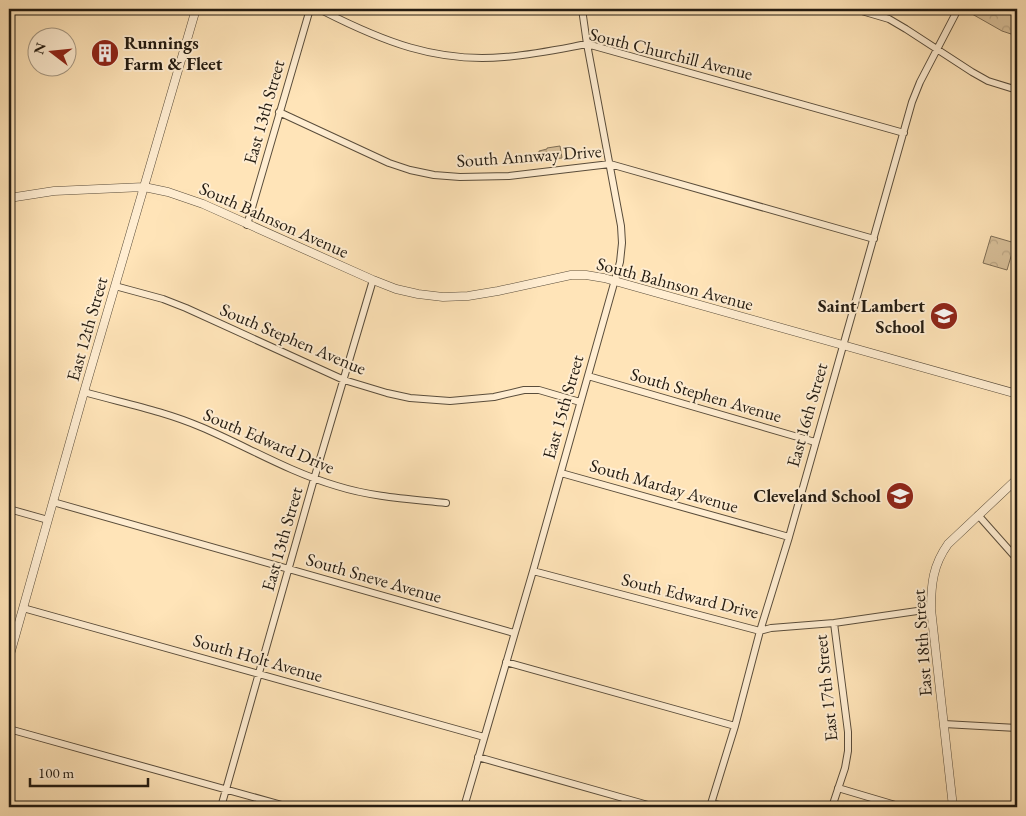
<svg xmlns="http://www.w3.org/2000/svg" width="1026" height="816" viewBox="0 0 1026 816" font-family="'EB Garamond',serif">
  <defs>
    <pattern id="forest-crowns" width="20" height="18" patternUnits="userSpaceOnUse" patternTransform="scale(1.25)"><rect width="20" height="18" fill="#dac29c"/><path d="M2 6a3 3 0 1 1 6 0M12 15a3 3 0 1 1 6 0" fill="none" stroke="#bba685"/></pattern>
  </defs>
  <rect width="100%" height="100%" fill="#ffe4b8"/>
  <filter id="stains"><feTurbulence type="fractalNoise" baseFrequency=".004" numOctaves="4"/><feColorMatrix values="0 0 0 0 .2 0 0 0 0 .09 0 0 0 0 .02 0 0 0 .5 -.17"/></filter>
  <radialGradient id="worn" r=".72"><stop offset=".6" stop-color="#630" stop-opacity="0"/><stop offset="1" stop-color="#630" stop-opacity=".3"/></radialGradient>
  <!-- forest -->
  <path fill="url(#forest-crowns)" stroke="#7e6e56" d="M966 9H1017V36L1002 31 965 10Z
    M560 146 562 158 539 160V151L547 149V148Z
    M991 236 1015 243 1007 270 983 263Z"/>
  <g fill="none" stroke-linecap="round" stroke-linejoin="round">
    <defs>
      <path id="minor" d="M316 9 323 11C382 41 436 63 504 57 532 55 560 49 587 44L904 133
        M855 9 889 19 906 29 972 72 988 81 1017 90
        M279 112 389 163 410 170 434 175 460 177 509 176 610 164 874 239
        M247 225 310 9
        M115 286 163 299 186 308 344 380 387 393 410 398 450 401 494 397 524 390H539L580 402
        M588 376 815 442
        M84 392C123 403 164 411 201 427 246 446 289 472 337 486 372 497 409 499 446 503
        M561 473 789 537
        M53 502 514 633
        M9 509 48 520
        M978 515 1017 559
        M533 571 760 631 771 628 834 623 931 609
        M23 608 484 737
        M506 662 735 726
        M944 724 1017 728
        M9 729 289 807
        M478 757 655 807
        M838 788 902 807
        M712 803 727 807
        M221 807 314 479 373 280
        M464 807 533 571 620 262 622 243 621 226 587 44 582 9
        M710 807 735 726 760 631 789 537 912 102 920 82 958 9
        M832 807 845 768 848 751V732L834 623"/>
      <path id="tertiary" d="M9 198 54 191 144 187 168 192 203 204 373 280 396 289 418 294 443 297 468 296 498 291 571 275H586L604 278 1017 394
        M9 658 84 392 196 9
        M953 807 931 609C931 584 933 565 948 544L1017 479"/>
    </defs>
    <!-- minor casing -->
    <use href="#minor" stroke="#5a4d3b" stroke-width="8"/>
    <!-- tertiary casing -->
    <use href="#tertiary" stroke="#5a4d3b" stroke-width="9"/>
    <!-- minor -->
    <use href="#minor" stroke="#ffedd1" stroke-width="6"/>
    <!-- tertiary -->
    <use href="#tertiary" stroke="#ffedd1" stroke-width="8"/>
  </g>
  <!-- icons -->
  <defs>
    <symbol id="building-disc" viewBox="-11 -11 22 22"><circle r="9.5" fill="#8f2418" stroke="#ffedd1"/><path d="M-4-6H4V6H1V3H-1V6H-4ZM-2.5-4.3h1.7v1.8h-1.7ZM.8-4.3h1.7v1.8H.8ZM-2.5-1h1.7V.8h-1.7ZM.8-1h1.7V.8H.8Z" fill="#fff"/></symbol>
    <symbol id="school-disc" viewBox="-11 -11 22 22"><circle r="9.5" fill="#8f2418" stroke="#ffedd1"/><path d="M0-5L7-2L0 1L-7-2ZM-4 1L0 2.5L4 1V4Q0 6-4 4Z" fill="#fff"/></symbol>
  </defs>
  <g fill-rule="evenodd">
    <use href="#building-disc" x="89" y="37" width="32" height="32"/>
    <use href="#school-disc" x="928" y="300" width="32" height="32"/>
    <use href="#school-disc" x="884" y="480" width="32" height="32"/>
  </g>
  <g text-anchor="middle" stroke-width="4" stroke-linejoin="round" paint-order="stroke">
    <!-- poi labels -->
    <g font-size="18" font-weight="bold" fill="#231b11" stroke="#ffedd1" text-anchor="end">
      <text x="124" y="49" text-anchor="start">Runnings<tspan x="124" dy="21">Farm &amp; Fleet</tspan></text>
      <text x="925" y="312">Saint Lambert<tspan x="925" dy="21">School</tspan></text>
      <text x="881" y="502">Cleveland School</text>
    </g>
    <!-- street labels -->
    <g font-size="18" fill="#231b11" stroke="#ffedd1">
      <text transform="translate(671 54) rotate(14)" y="6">South Churchill Avenue</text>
      <text transform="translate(264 112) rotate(-74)" y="6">East 13th Street</text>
      <text transform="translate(529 156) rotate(-4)" y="6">South Annway Drive</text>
      <text transform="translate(274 220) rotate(24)" y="6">South Bahnson Avenue</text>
      <text transform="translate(675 284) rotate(15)" y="6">South Bahnson Avenue</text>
      <text transform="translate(87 329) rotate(-74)" y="6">East 12th Street</text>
      <text transform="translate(293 339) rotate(23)" y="6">South Stephen Avenue</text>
      <text transform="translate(706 395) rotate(16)" y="6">South Stephen Avenue</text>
      <text transform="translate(563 407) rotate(-74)" y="6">East 15th Street</text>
      <text transform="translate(807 415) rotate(-74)" y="6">East 16th Street</text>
      <text transform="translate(269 441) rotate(23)" y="6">South Edward Drive</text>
      <text transform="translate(664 486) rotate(16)" y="6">South Marday Avenue</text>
      <text transform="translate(282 539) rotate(-74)" y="6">East 13th Street</text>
      <text transform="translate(374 578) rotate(16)" y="6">South Sneve Avenue</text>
      <text transform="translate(690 596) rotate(14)" y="6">South Edward Drive</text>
      <text transform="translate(922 643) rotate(-94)" y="6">East 18th Street</text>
      <text transform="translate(258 658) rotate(16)" y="6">South Holt Avenue</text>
      <text transform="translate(826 688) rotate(-96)" y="6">East 17th Street</text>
    </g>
  </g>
  <!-- margin -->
  <rect width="1026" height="816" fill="none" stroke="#ffe4b8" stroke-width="30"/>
  <rect x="10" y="10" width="1006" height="796" fill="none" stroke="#231b11" stroke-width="2.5"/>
  <rect x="15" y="15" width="996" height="786" fill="none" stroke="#231b11"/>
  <!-- north arrow -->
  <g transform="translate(52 52) rotate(286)"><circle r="24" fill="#ffedd1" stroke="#a79984"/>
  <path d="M0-4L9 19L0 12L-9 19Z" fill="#8f2418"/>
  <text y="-8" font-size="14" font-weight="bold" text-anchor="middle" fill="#231b11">N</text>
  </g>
  <!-- scale -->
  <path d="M30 778v8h118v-8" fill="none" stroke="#231b11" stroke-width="2.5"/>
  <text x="38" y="778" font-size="15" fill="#231b11" stroke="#ffedd1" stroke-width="4" paint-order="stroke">100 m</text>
  <rect width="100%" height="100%" filter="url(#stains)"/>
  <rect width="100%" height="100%" fill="url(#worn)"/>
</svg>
